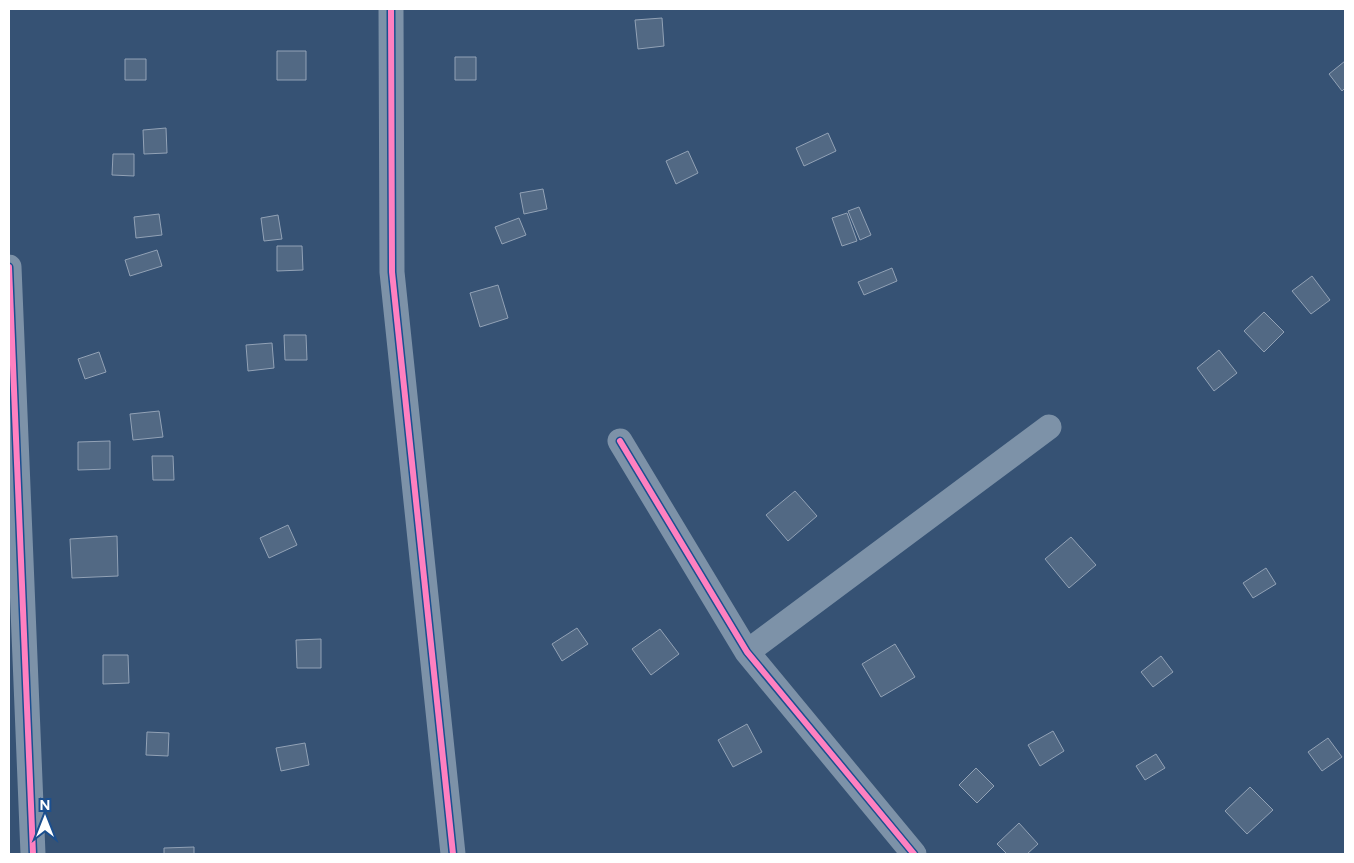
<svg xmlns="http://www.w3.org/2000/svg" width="1354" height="863" viewBox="0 0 1354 863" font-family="Figtree,sans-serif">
  <rect width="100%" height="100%" fill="#365274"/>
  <!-- building -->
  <path fill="#526984" stroke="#92a2b6" d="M662 18 664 46 638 49 635 20Z
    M277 51H306V80H277Z
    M455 57H476V80H455Z
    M125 59H146V80H125Z
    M1345 61V88L1342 91 1329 74Z
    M166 128 167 153 144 154 143 130Z
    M828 133 836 151 804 166 796 148Z
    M688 151 698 173 676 184 666 161Z
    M113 154H134V176L112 175Z
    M543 189 547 209 524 214 520 193Z
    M859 207 871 235 860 240 848 211Z
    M847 213 857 241 842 246 832 218Z
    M159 214 162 235 136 238 134 217Z
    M278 215 282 239 264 241 261 218Z
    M519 218 526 235 502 244 495 227Z
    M277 246H302L303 270 277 271Z
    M157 250 162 266 130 276 125 260Z
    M892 268 897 281 864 295 858 282Z
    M1312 276 1330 300 1311 314 1292 291Z
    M498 285 508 318 480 327 470 293Z
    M1264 312 1284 332 1264 352 1244 331Z
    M284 335H306L307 360H285Z
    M272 343 274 368 248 371 246 345Z
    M1219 350 1237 373 1214 391 1197 368Z
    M99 352 106 372 85 379 78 359Z
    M159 411 163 437 133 440 130 414Z
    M110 441V469L78 470V442Z
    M152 456H173L174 480H153Z
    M795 491 817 516 788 541 766 515Z
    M288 525 297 545 269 558 260 538Z
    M117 536 118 576 72 578 70 539Z
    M1071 537 1096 565 1069 588 1045 559Z
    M1266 568 1276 584 1253 598 1243 583Z
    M577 628 588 644 562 661 552 644Z
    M660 629 679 654 651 675 632 649Z
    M321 639V668H297L296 640Z
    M895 644 915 677 881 697 862 664Z
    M103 655H128L129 683 103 684Z
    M1161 656 1173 672 1153 687 1141 672Z
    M747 724 762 752 733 767 718 740Z
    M1053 731 1064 751 1040 766 1028 745Z
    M147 732 169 733 168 756 146 755Z
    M1328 738 1342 757 1322 771 1308 752Z
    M305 743 309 765 281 771 276 748Z
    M1156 754 1165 768 1145 780 1136 766Z
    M976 768 994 786 977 803 959 785Z
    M1250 787 1273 810 1247 834 1225 811Z
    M1019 823 1038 844 1027 854H1007L997 844Z
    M194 847V854H164V848Z"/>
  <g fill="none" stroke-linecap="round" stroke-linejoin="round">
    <!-- minor -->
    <path stroke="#7d92a8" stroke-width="25" d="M391 9 392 272 453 854
      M9 267 33 854
      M620 441 747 652 914 854
      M747 652 1049 427"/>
    <defs>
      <path id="cycleway" d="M391 9 392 272 453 854
        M9 267 33 854
        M620 441 747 652 914 854"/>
    </defs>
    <!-- cycleway casing -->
    <use href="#cycleway" stroke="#1b4f8f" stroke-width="9"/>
    <!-- cycleway -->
    <use href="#cycleway" stroke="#ff80c0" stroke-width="6"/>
  </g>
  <!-- border -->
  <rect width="1354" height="863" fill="none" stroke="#ffffff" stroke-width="20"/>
  <!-- north arrow -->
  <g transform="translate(45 818)" stroke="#1b4f8f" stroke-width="4" paint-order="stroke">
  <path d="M0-4L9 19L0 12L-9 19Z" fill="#ffffff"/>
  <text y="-8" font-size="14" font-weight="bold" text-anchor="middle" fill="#ffffff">N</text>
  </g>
</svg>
